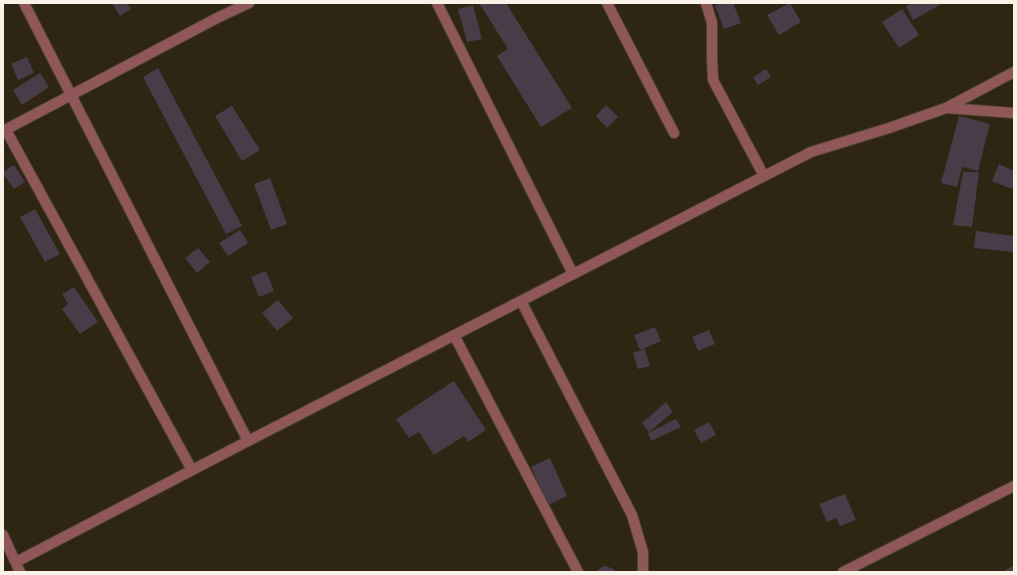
<svg xmlns="http://www.w3.org/2000/svg" width="1017" height="575" viewBox="0 0 1017 575" font-family="'Noto Serif',serif">
  <rect width="100%" height="100%" fill="#2e2513"/>
  <!-- building -->
  <path fill="#4a3b49" d="M112 3H127L131 9 120 16Z
    M479 3H506L572 108 541 127 497 56 508 49Z
    M722 3H733L741 23 724 29 715 5Z
    M790 3 801 22 779 35 767 15Z
    M911 3H943L913 20 906 6Z
    M473 5 482 39 467 42 458 9Z
    M902 9 919 35 899 48 882 22Z
    M27 57 34 73 18 80 11 64Z
    M158 68 242 226 226 234 143 77Z
    M766 69 771 77 758 85 753 77Z
    M40 73 49 87 22 105 13 90Z
    M606 105 618 117 607 128 596 116Z
    M232 106 260 150 242 161 215 116Z
    M959 116 990 124 978 171 962 167 957 187 941 183Z
    M999 164 1014 171V183L1012 189 992 181Z
    M14 165 25 182 14 189 3 174V172Z
    M963 172H979L972 227 953 225Z
    M270 178 287 224 271 230 254 184Z
    M35 209 60 254 45 262 20 217Z
    M240 230 248 243 228 256 219 243Z
    M976 231 1014 236V252L974 248Z
    M198 248 210 262 197 273 185 258Z
    M266 271 274 291 259 297 251 277Z
    M74 287 98 322 80 334 62 309 68 304 62 294Z
    M278 300 293 318 277 331 262 313Z
    M655 327 661 341 640 350 634 335Z
    M709 330 715 344 698 351 692 337Z
    M645 349 650 366 638 369 633 353Z
    M454 381 486 430 468 442 464 436 434 455 419 432 409 438 396 419Z
    M666 402 673 412 649 432 642 423Z
    M676 419 681 427 651 441 648 433Z
    M709 422 716 435 701 443 694 430Z
    M550 458 567 496 548 505 531 467Z
    M845 494 856 520 840 526 836 518 827 522 819 504Z
    M1014 565V572H1002Z
    M606 566 613 569 616 572H596L599 569 602 567Z"/>
  <g fill="none" stroke-linecap="round" stroke-linejoin="round">
    <defs>
      <path id="minor" d="M24 3 248 441
        M437 3 573 274
        M607 3 674 133
        M706 3 712 23V58L713 80 764 176
        M946 108 1014 113
        M6 130 192 470
        M3 131 219 17 249 3
        M521 301 632 515 643 552V572
        M454 335 578 572
        M3 535 20 572
        M16 562 248 441 811 152 889 128 946 108 1014 72
        M843 572 1014 486"/>
    </defs>
    <!-- minor casing -->
    <use href="#minor" stroke="#4a4231" stroke-width="12"/>
    <!-- minor -->
    <use href="#minor" stroke="#905759" stroke-width="10"/>
  </g>
  <!-- border -->
  <rect width="1017" height="575" fill="none" stroke="#f9f3e7" stroke-width="8"/>
</svg>
